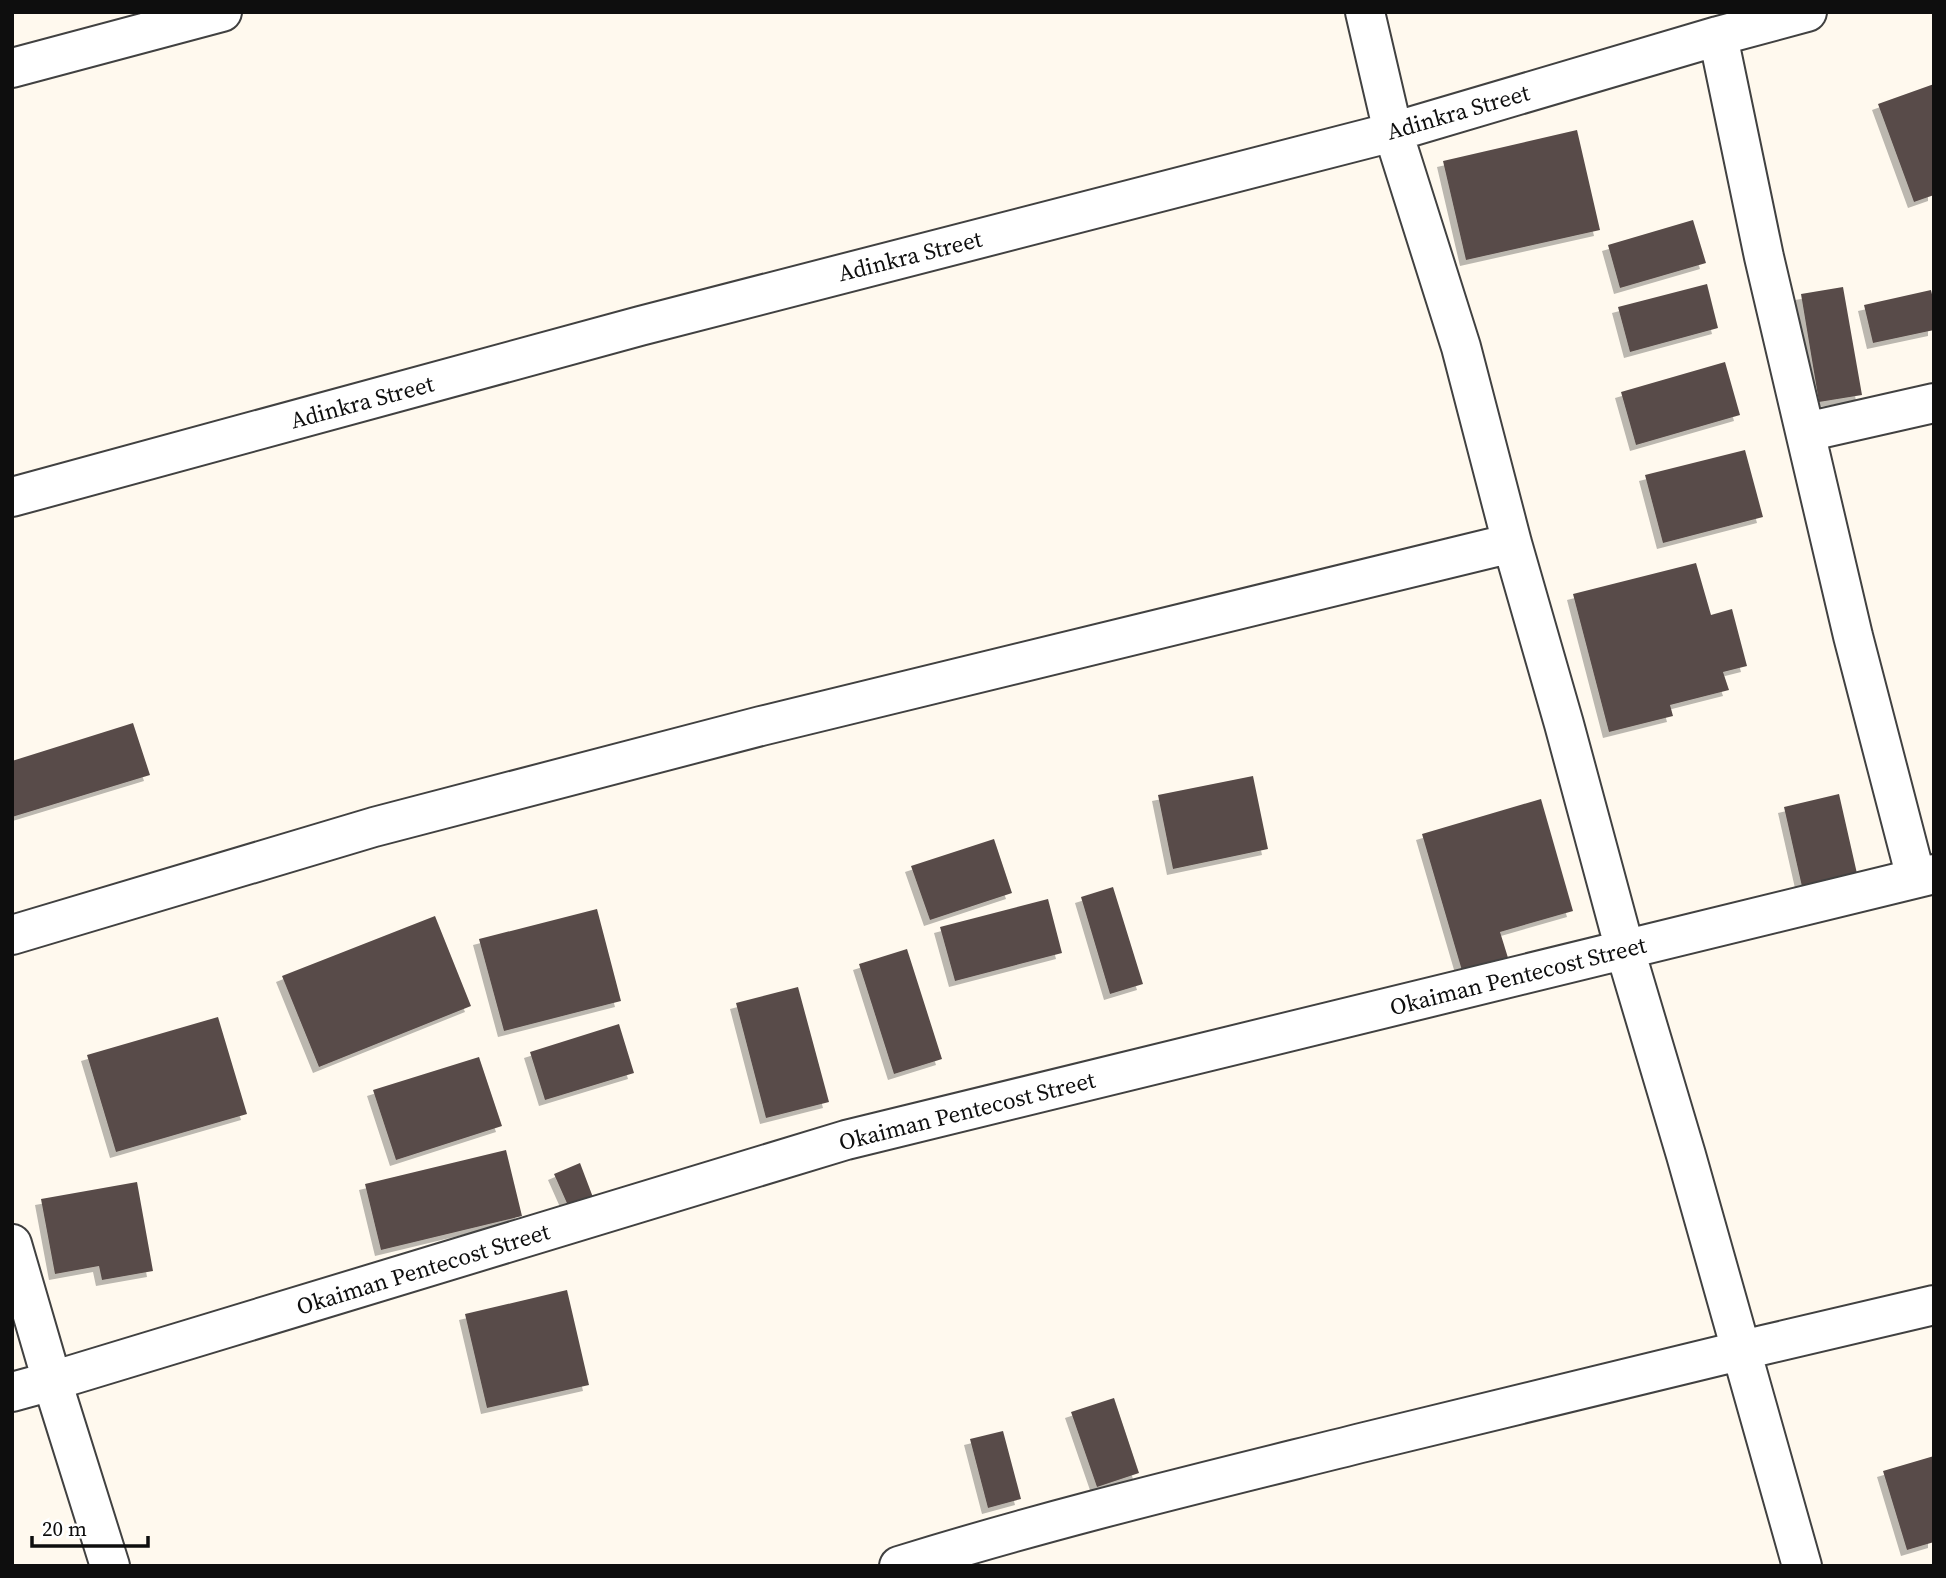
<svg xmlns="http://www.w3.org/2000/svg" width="1946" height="1578" viewBox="0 0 1946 1578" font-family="'Source Serif 4',serif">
  <defs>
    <filter id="shadow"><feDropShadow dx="-6" dy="6" stdDeviation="0" flood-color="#0004"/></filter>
  </defs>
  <rect width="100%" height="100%" fill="#fff9ee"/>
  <!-- building -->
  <path fill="#584c49" filter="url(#shadow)" d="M1934 84V195L1914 202 1878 104Z
    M1577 130 1600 230 1466 260 1443 161Z
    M1693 220 1706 263 1620 288 1608 245Z
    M1707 284 1718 328 1630 352 1618 307Z
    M1843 287 1862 395 1819 402 1801 294Z
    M1931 290 1934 303V330L1873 343 1864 305Z
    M1725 362 1740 415 1636 445 1621 392Z
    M1745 450 1763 517 1663 543 1645 475Z
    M1696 563 1711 615 1732 609 1747 666 1723 672 1729 690 1670 705 1673 716 1609 732 1573 594Z
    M133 723 150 775 12 817V761Z
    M1253 776 1268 849 1173 869 1158 795Z
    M1839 794 1858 878 1803 891 1784 807Z
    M1541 799 1573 911 1500 932 1509 961 1463 974 1422 834Z
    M994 839 1012 893 930 920 911 866Z
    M1113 887 1143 984 1110 994 1081 897Z
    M1048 899 1062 953 955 981 940 927Z
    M597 909 621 1001 504 1031 479 939Z
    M435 916 471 1006 319 1067 282 976Z
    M907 949 942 1059 894 1074 859 964Z
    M798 987 829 1102 766 1118 736 1003Z
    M218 1017 247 1114 116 1152 87 1055Z
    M619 1024 634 1073 545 1100 530 1052Z
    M479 1057 502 1126 396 1160 373 1090Z
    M506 1150 522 1216 381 1250 365 1184Z
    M580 1163 594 1200 570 1210 554 1174Z
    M137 1182 153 1271 102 1280 99 1266 55 1274 41 1199Z
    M567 1290 589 1385 487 1408 465 1314Z
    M1114 1398 1139 1473 1097 1487 1071 1412Z
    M1003 1431 1021 1499 988 1508 970 1439Z
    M1934 1456V1542L1907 1550 1883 1471Z"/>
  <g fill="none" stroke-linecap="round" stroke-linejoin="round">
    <defs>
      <path id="minor" d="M1365 12 1393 132 1461 347 1512 543 1564 724 1625 950 1686 1155 1802 1566
        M1718 36 1764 257 1853 636 1916 878
        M12 68 222 12
        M1806 432 1934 403
        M12 497 640 326 1393 132 1718 36 1807 12
        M12 935 374 827 761 726 1512 543
        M12 1244 52 1381 110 1566
        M12 1392 52 1381 846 1140 1934 874
        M899 1566C1053 1518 1209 1481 1365 1442 1555 1395 1744 1349 1934 1305"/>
    </defs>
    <!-- minor casing -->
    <use href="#minor" stroke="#414141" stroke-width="42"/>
    <!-- minor -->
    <use href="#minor" stroke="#fff" stroke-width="38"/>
  </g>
  <g text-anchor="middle" stroke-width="7" stroke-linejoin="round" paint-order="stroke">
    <!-- street labels -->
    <g font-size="23" fill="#0e0e0e" stroke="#fff">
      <text transform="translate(1458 112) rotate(-16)" y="8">Adinkra Street</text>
      <text transform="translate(910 256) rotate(-14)" y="8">Adinkra Street</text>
      <text transform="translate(362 402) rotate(-15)" y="8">Adinkra Street</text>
      <text transform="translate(1518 976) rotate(-14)" y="8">Okaiman Pentecost Street</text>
      <text transform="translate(967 1111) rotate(-14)" y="8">Okaiman Pentecost Street</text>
      <text transform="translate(423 1269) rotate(-17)" y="8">Okaiman Pentecost Street</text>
    </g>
  </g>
  <!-- border -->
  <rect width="1946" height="1578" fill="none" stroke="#0e0e0e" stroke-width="28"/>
  <!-- scale -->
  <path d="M32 1536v10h116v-10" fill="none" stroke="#0e0e0e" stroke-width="3.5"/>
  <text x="42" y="1536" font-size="21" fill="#0e0e0e" stroke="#ffffff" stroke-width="5" paint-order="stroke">20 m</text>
</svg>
